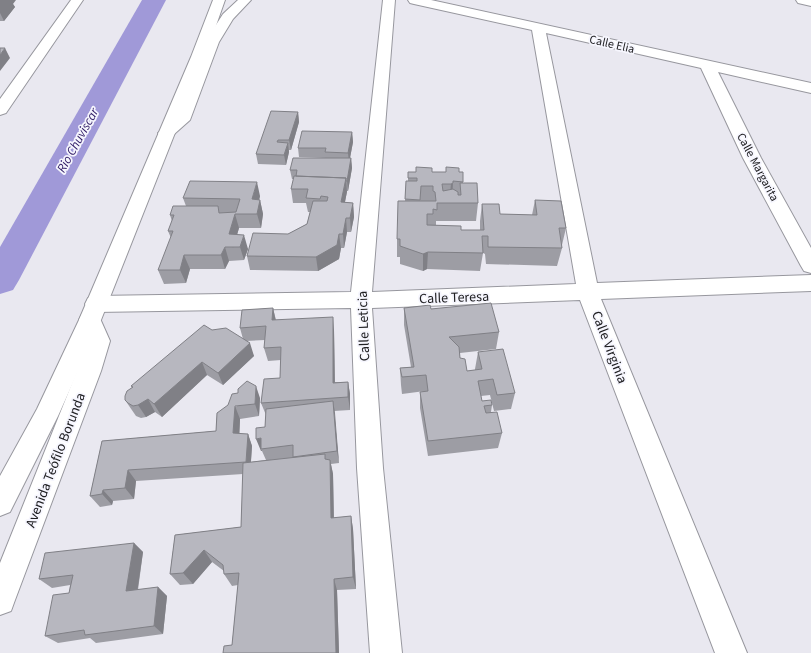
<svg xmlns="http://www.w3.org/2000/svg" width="811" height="653" viewBox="0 0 811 653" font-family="'Source Sans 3',sans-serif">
  <rect width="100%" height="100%" fill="#e9e8f0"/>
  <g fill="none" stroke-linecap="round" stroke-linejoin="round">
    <!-- river -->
    <path fill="#a099d8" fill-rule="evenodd" d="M142 0H166L19 280 13 290 0 294V247Z"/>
    <defs>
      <path id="minor" d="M383 0H395L372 292 576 284 532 30 414 4 410 3 408 0H431L811 83V93L718 72 761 158 811 248V273L804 271 801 266 743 158 701 68 546 33 597 283 811 275V291L601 299 747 653H715L580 300 372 308 383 468 402 653H370L357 468 351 308 96 312 88 310 85 304 88 298 96 296 351 292Z
        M796 0H811V6L798 3Z"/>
      <path id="tertiary" d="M238 0H251L233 19 219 42 190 120 172 136 166 138 160 136 158 133 175 118 205 42 223 14Z"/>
      <path id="secondary" d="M90 312 98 314 110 341 101 371 15 600 11 611 0 615V563L77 371 88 341 79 320 82 314Z"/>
      <path id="primary" d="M71 0H83L6 113 0 115V99Z
        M213 0H225L205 57 101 320 58 416 10 512 0 516V476L37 409 79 320 191 57Z"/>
    </defs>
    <!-- minor casing -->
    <use href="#minor" stroke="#97979e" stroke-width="2"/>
    <!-- tertiary casing -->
    <use href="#tertiary" stroke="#97979e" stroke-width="2"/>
    <!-- secondary casing -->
    <use href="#secondary" stroke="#97979e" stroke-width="2"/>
    <!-- primary casing -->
    <use href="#primary" stroke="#97979e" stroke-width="2"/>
    <!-- minor -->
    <use href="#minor" fill="#fff" fill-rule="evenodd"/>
    <!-- tertiary -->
    <use href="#tertiary" fill="#fff" fill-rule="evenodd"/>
    <!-- secondary -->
    <use href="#secondary" fill="#fff" fill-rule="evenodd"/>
    <!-- primary -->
    <use href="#primary" fill="#fff" fill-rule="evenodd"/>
  </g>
  <!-- wall -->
  <path fill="#9d9da4" d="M0 0 13 4 15 7 4 21H0Z
    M298 112 299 122 291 150H289V152L286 165 258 164 256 154Z
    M352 132 353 142 350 158H351L352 168 348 191H347L345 202 353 203 354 217 351 232H347L344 248H341L339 259 318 271 250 270 247 256 288 234 307 224 310 212H308L306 203H293L291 189 294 179H292L290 170 326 158 299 157 298 148Z
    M408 172H463V183L478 203 476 221H436V225L461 230H480V221L482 204 500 214 532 215 535 200 566 228 562 245V248L557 266 486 264 485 254 483 253 480 271 427 269 423 271 400 264V257H397V239L405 201 406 181H408Z
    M260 196 259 200H260L263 214 261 228H239L237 235 248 249 244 260 229 261 225 269H190L186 283 164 284 158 270 171 238 168 231 172 221 170 215 186 206 183 198Z
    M273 308 276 320 334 330 335 382H348L350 394V410L334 411 339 463 331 464 333 474 334 518 351 516 353 529 356 589 337 590 339 653H223L232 645 238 585 232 586 224 574V571L212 562 193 584 180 585 170 574 175 535 241 527 243 474 136 481 134 499 113 501 112 505 100 507 90 496 102 441 216 431 217 413 260 398 259 416 240 419 239 434H248L252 446 251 462 266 460 262 451H261L265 427 266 415 261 403 280 378 281 360 268 361 264 348 265 340 246 341 254 356 223 385 207 375 162 417 155 412 146 417 141 418 136 416 125 400 132 387 131 386 212 330 243 339 240 328Z
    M404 308 431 309 499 332 496 349 460 353V358L467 371 475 370V369L478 352 515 393 511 409 494 411 490 395 481 396 482 401 492 405 491 412 502 433 498 448 428 456 420 408V392L425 391 402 394 401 385 400 368 411 367 404 325Z
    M134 543 143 552 138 590 158 587 167 596 163 634 96 643 90 638 58 643 45 636 69 593 70 585 52 588 39 579Z"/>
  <!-- shaded-wall -->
  <path fill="#808086" d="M0 0H16L13 4 15 7 4 21 0 13Z
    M5 48 10 58 0 71V55Z
    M298 112 299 122 291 150 289 140Z
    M352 132 353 142 349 163 348 153Z
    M288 143 289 152 286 165 284 155Z
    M351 158 352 168 348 191 347 181Z
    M346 178 347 192 342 216 341 202Z
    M257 182 260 196 256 213 252 199Z
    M453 183 452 201 449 202 451 184Z
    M260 200 263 214 261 228 257 214Z
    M353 203 354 217 351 232 350 218Z
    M235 214 239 228 233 248 229 234Z
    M346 218 347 232 344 248 343 234Z
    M339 234 341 248 339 259 318 271 316 257Z
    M244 235 248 249 244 260 240 247Z
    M225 247 229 261 225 269 221 255Z
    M428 252 427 269 423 271V254Z
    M184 255 190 269 186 283 180 270Z
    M273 308 276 322 272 320Z
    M333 317 334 330 335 395 333 383Z
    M250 343 254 356 223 385 218 373Z
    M202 362 207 375 162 417 154 404Z
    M348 382 350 394V410L348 397Z
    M256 386 260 398 259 416 255 404Z
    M148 399 155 412 146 417 138 405Z
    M333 401 335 413 339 463 337 451Z
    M235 406 240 419 239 445 233 433Z
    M248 434 252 446 250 473 246 462Z
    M261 438V449L262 451H261L256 439Z
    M330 460 333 474 334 531 331 518Z
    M128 470 136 481 134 499 125 488Z
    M103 490 113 501 112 505 102 494Z
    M351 516 353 529 356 589 353 577Z
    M134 543 143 552 136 600 126 591Z
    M204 550 212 562 193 584 183 573Z
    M334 579 337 590 339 653H336Z
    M158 587 167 596 163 634 154 626Z"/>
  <!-- building -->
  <path fill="#b7b7bf" stroke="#808086" d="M0 48H5L0 55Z
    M271 111 298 112 289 140H278L277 142 288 143 284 155 256 154Z
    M302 131 352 132 348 153 325 152 326 148H298Z
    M293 158H351L347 181H346V178L296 176 297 170H290Z
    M416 167 432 168V172H446V167L459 168V172H463V182L453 181V183L451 184H442L443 191 453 189 458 192V195H461L460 183H477L478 203H437V210L433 209V214H427V225L461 226V230H484L482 204H499L500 214 537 215 535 200 561 201 566 228H559L562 248 488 247V236H482L483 253 428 252 423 254 400 246V239H397L398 201H436L435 192 433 191V186H421L420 200 405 199 406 181H417V178H408V172H416Z
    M294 176 346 178 341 202 353 203 350 218H346L343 234H339L337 245 316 257 247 256 253 233 288 234 307 224 313 201H327L328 197 321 196 320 199 306 198 308 189H291Z
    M190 181 257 182 252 199 260 200 257 214H235L229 234 244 235 240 247H225L221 255H184L180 270H158L173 231H168L174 215H170L173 206H218L219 213 236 212 240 199 183 198Z
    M491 303 499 332 449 337 459 347 460 358 465 359 467 371 482 369 478 352 503 349 515 393 497 395 493 379 478 381 482 401 491 400 492 405 484 406 486 413 497 412 502 433 428 441 420 392 428 391 426 375 402 377 400 368 414 367 404 308 430 305 431 309Z
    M273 308 272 320 333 317V383L348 382V397L261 403 264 379 280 378 281 347 264 348 266 326 240 328 242 310Z
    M204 325 212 330 226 328 250 343 218 373 202 362 154 404 148 399 138 405 133 406 128 403 125 400V396L127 391 133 387 131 386Z
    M247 381 256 386 255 404 235 406 233 433 248 434 246 462 128 470 125 488 103 490 102 494 90 496 102 441 216 431 217 413 228 405 232 394 238 393V389Z
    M333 401 337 451 293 457V445L261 449V438L256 439V428L265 427 266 409Z
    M325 454V459L330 460 331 518 351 516 353 577 334 579 336 653H223L224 646 232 645 239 573 224 574 223 565 204 550 183 573 170 574 175 535 241 527 243 463Z
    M134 543 126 591 158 587 154 626 85 635 84 630 45 636 53 595 69 593 73 575 39 579 45 553Z"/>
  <g text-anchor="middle" stroke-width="3.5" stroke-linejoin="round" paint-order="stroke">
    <!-- far-street labels -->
    <g font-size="12" fill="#202023" stroke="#f6f6fe">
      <text transform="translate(612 44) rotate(13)" y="4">Calle Elia</text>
      <text transform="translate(758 167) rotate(62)" y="4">Calle Margarita</text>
    </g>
    <!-- far-water labels -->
    <g font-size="13" font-style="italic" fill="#2f1b65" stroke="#f6f6fe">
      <text transform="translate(77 140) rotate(-61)" y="5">Rio Chuviscar</text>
    </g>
    <!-- street labels -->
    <g font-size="14" fill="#202023" stroke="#f6f6fe">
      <text transform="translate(454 297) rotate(-2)" y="5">Calle Teresa</text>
      <text transform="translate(363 326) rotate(-92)" y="5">Calle Leticia</text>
      <text transform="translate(610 347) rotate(69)" y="5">Calle Virginia</text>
      <text transform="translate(55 460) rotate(-69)" y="5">Avenida Teófilo Borunda</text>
    </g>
  </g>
</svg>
